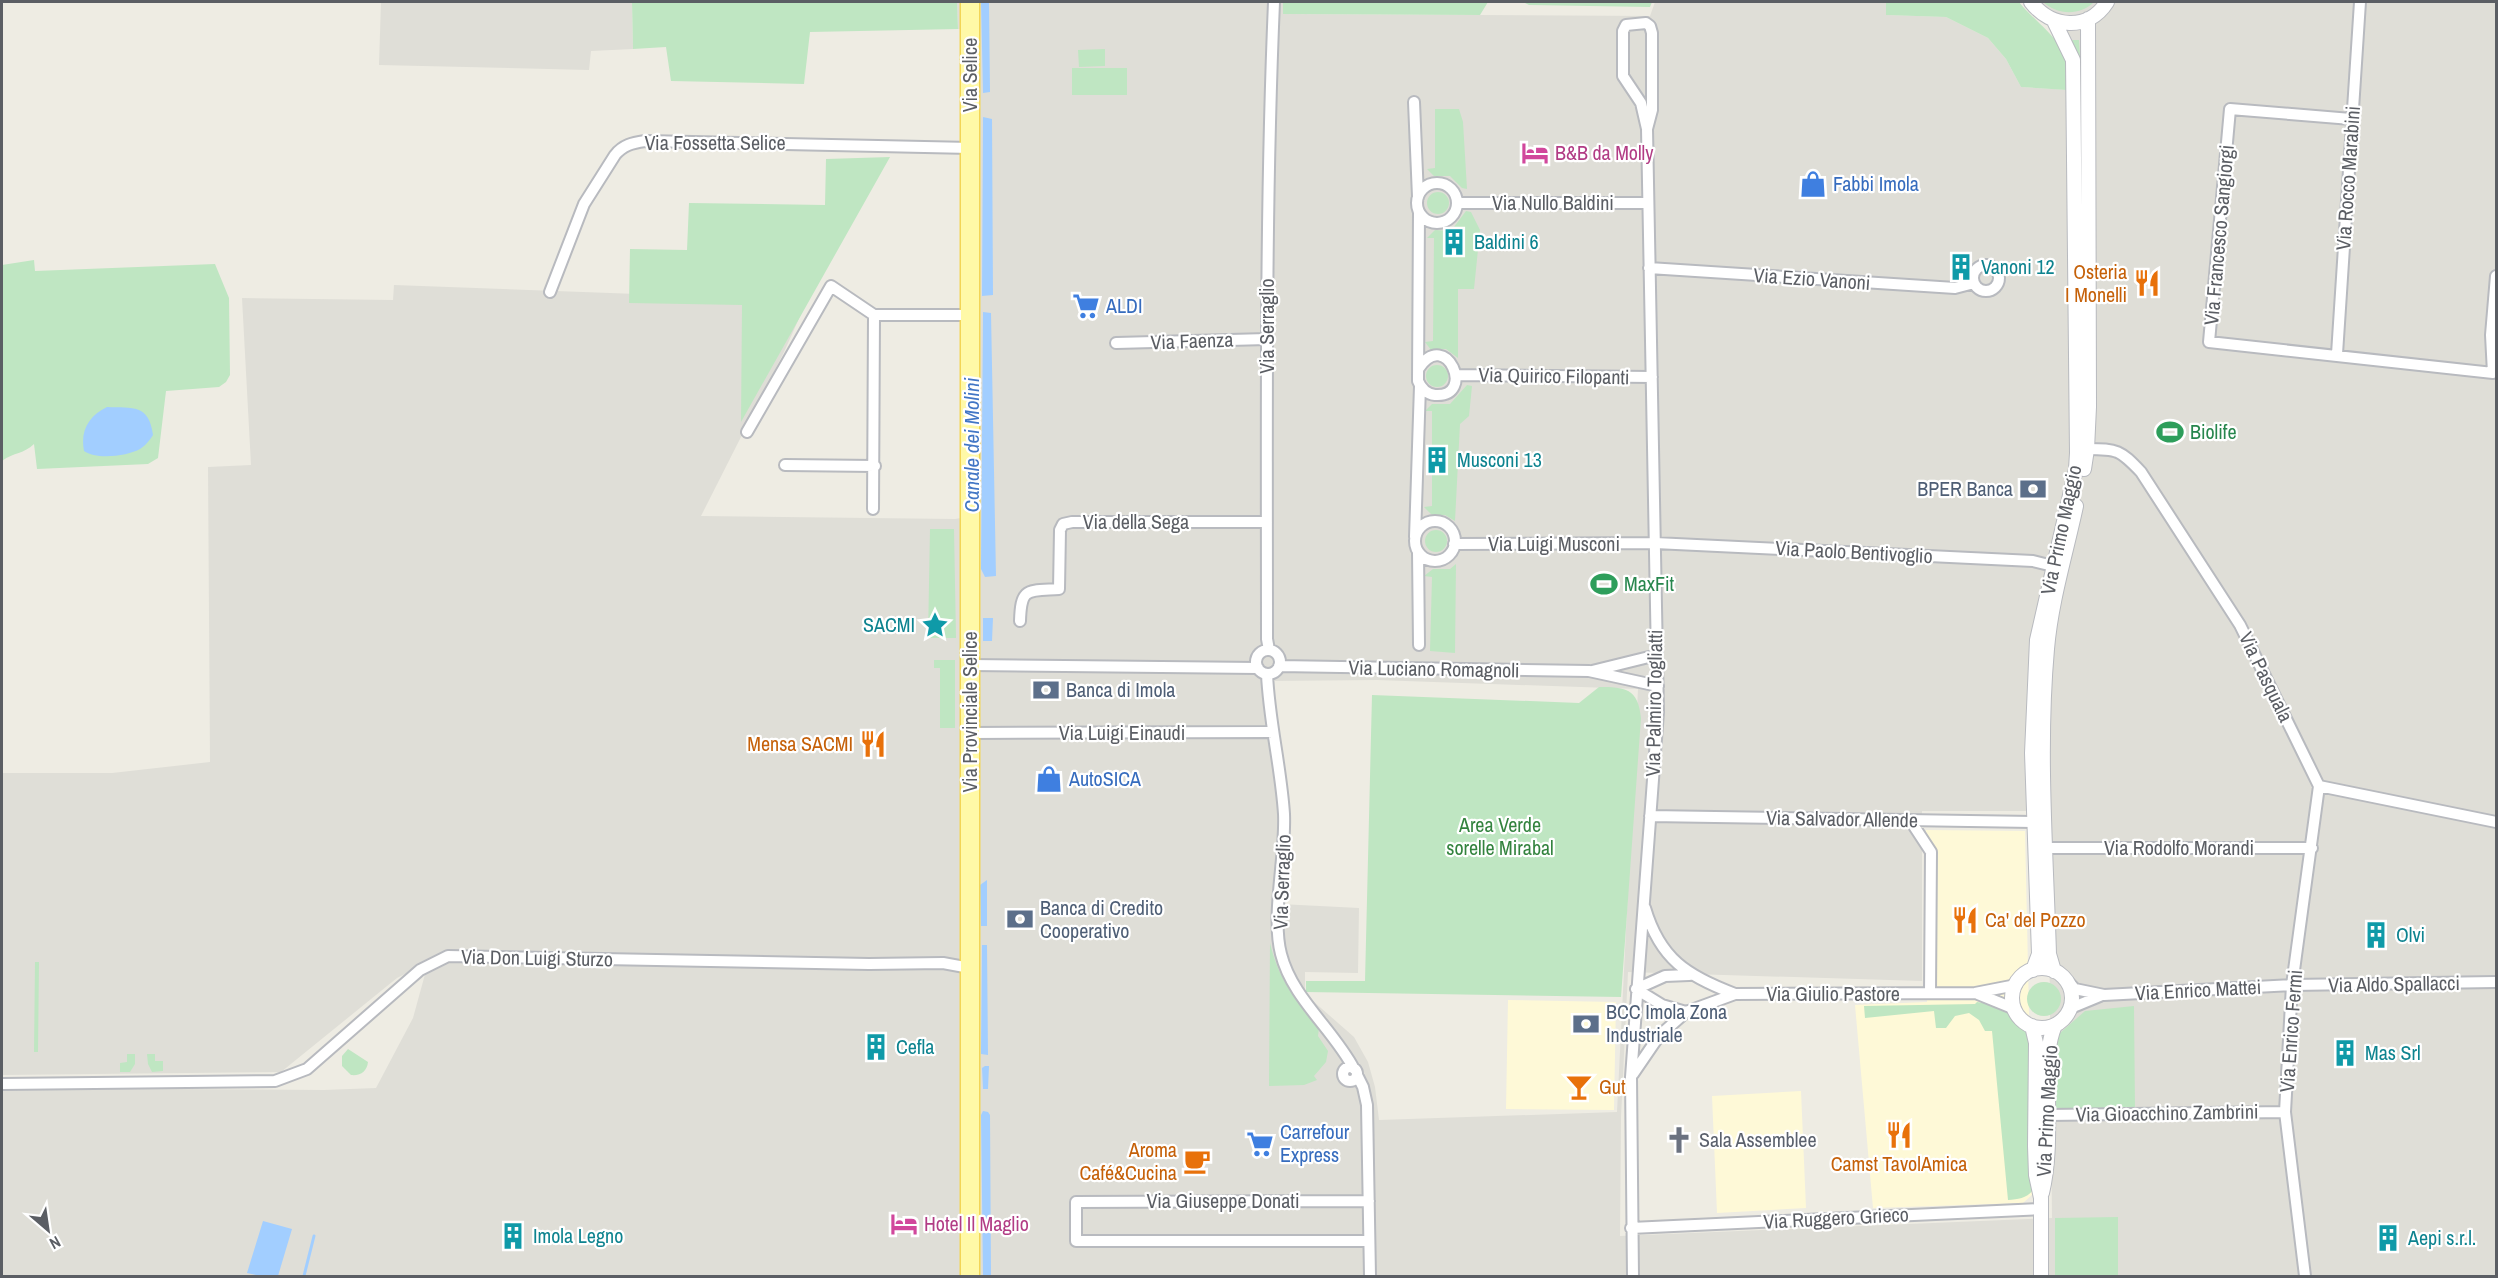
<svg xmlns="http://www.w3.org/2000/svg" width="2498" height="1278" viewBox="0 0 2498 1278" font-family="'Archivo Narrow',sans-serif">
  <rect width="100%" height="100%" fill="#eeece3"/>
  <!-- commercial -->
  <path fill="#fef9d7" d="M1926 830 2025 831 2033 1194 2023 1203 1873 1208 1855 1005 1927 1002Z
    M1508 1000 1616 1002 1614 1110 1506 1109Z
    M1801 1091 1806 1208 1717 1213 1712 1096Z"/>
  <!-- industrial -->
  <path fill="#dfded7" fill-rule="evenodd" d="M381 2H632L633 49 591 51 589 70 379 65Z
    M957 2H1283L1284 14 1650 16 1655 2H1887L1886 15 1946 17 1988 38 2006 59 2021 87 2069 90 2070 66 2051 25 2028 2H2496V1276H2V1088L324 1090 376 1088 413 1018 427 967V963L397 978 281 1072 2 1075V773H112L210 762 208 467 251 465 242 298 393 300 394 285 746 298 818 276 784 352 701 516 955 519 967 517 972 29H958ZM1377 680 1638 689 1617 1112 1379 1120 1375 1087 1368 1062 1354 1037 1305 994V972L1358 973 1359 908 1280 904 1284 817 1267 681ZM1922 811H2048L2052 1218 1620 1236 1621 1117 1628 972 1922 981Z"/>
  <!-- green -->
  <path fill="#bfe6c2" d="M632 2H957L958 29 810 32 804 84 671 81 666 47 633 49Z
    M1283 2H1488L1480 15 1283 14Z
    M1523 2H1652L1650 7 1529 5Z
    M1886 2H2019C2033 20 2062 39 2066 61 2068 70 2067 80 2067 90L2021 87 2006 59 1988 38 1946 17 1886 15Z
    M2043 2H2094C2080 16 2057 15 2043 2Z
    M2072 40H2079L2083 107H2080L2079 64Z
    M1105 49V66L1079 67 1078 50Z
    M1072 68H1127V95H1072Z
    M1435 109H1459L1463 122 1467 189 1462 188 1450 176H1434L1427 169 1435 168Z
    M890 157 741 422 742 305 629 303 630 249 687 250 689 203 825 205 826 159Z
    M1427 203a11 11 0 1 1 22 0a11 11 0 1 1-22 0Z
    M1466 211 1471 212 1480 230 1474 289H1458V358L1446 349 1431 350 1425 342 1433 341 1434 238H1427L1435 230 1451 231Z
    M34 260 35 271 215 264 229 298 230 375 226 382 219 387 166 391 158 458 148 464 37 469 34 444C24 454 14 452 2 461V265Z
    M1426 376a11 11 0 1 1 22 0a11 11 0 1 1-22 0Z
    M1467 385 1472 386 1469 416 1460 424 1455 521 1445 515H1432L1424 507 1432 506V411H1425L1432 404H1450Z
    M930 529H954L956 638H928Z
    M1425 541a11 11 0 1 1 22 0a11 11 0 1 1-22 0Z
    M1456 564 1455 653 1430 651 1432 577 1424 576 1433 569H1450Z
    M934 660H955V728H940V668H934Z
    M1599 687C1625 687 1638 688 1641 718L1621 997 1306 992V981H1365L1372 695 1579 703Z
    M1270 943C1279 981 1295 998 1319 1028L1318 1036 1328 1051 1326 1062 1314 1076 1317 1080 1304 1085 1269 1086Z
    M35 962H39L38 1052H34Z
    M2027 999a17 17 0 1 1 34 0a17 17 0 1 1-34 0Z
    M1977 1002C2002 1005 2020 1017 2030 1040L2033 1190C2026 1199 2018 1199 2008 1200L1992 1031H1985L1979 1020 1969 1013 1955 1016 1946 1028H1936L1934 1011 1865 1018 1864 1006 1975 1004Z
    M2134 1006 2135 1108 2054 1110 2052 1040 2085 1011Z
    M348 1049 368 1062C367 1071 361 1076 351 1075L342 1066V1056Z
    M127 1054H135V1064L130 1072H120V1063L127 1062Z
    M147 1054H155V1061H163V1071L152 1072 148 1064Z
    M2118 1217V1276H2055V1218Z"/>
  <!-- water -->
  <path fill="#a2ceff" d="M981 2H989L990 92 983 93Z
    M983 117 992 119 993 295 982 296Z
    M983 312 991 313 996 576 985 577 981 569Z
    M107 407C133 408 149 404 153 435 149 441 146 445 140 449 128 456 96 460 84 451 80 430 89 416 107 407Z
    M983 618H993L992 641H983Z
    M987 880V926H981L980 885Z
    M982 945H987L988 1055 981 1054Z
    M985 1066H989L988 1089H983L982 1068Z
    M983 1111 988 1112 990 1115 991 1276H983L981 1115Z
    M263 1221 292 1229 278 1276H260L247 1273Z"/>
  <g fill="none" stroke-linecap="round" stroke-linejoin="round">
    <!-- stream -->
    <path stroke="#a2ceff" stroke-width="3" d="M304 1276 314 1236"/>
    <defs>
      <path id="minor" d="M1414 102 1418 197
        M2351 119 2230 109 2209 342 2493 373
        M1417 203a20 20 0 1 1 40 0a20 20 0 1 1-40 0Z
        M1457 203H1648
        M1973 278a13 13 0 1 1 26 0a13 13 0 1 1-26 0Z
        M1649 268 1955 288 1974 283
        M550 292 584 204 615 155C623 145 632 143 645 141L971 148
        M1116 343 1267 339
        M2337 354 2360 2
        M1419 368C1446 327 1477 398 1435 395 1426 394 1421 388 1418 381L1419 213
        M2493 373 2491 335 2496 276
        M1456 375 1652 377
        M747 432 831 286 874 315H971
        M2087 449C2118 449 2120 450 2141 472L2240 625 2319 786 2496 822
        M785 465 875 466
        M873 509 874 315
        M1415 541a20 20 0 1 1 40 0a20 20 0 1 1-40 0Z
        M1415 537 1420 386
        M1454 544 1655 543 2033 561 2053 566
        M1418 552 1419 645
        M1020 621C1021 587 1027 591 1059 589L1060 530 1063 524 1072 522H1267
        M1269 650 1267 639C1267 426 1265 214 1274 2
        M1256 662a12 12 0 1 1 24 0a12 12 0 1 1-24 0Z
        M970 665 1258 668
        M1279 666 1589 671 1658 686
        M1592 671 1657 655
        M1267 674C1269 721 1281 767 1284 814 1286 856 1271 916 1281 954 1292 998 1333 1029 1354 1069
        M970 733 1273 732
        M1650 816 2033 822
        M1910 820 1931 852 1930 993
        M2046 848H2312
        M1645 908C1660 959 1687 976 1735 994
        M2067 981 2075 989 2104 995 2292 985 2496 982
        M1978 994 2015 1009
        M2071 1008 2100 996
        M1686 1012 1662 1005 1636 989 1665 976 1689 975
        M1343 1074a7 7 0 1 1 14 0a7 7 0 1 1-14 0Z
        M1633 1074 1659 1036 1686 1012 1735 994 1975 993 2016 985
        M1357 1075 1363 1087 1367 1105 1370 1276
        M2 1084 275 1081 307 1069 420 970 448 956 869 964 943 963 970 968
        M2048 1115 2285 1112
        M1369 1201 1076 1202V1241H1369
        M1631 1228 2042 1209
        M1633 1276 1631 1077 1658 712 1647 129 1641 103 1623 76V31L1626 25 1646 23 1650 26 1652 33V110L1647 129
        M2305 1276 2285 1112 2292 985 2319 786"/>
      <path id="tertiary" d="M2031 2C2051 28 2088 32 2107 2
        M2084 469 2087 449 2089 407 2088 19
        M2012 998a30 30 0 1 1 60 0a30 30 0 1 1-60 0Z
        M2033 970 2039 954 2032 753 2037 640 2076 469 2077 453 2073 60 2054 21
        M2054 971 2049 954C2046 853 2038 750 2047 649 2051 601 2066 553 2076 506
        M2032 1026 2036 1043 2035 1146 2036 1175 2041 1198V1276
        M2042 1193C2050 1159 2048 1124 2048 1090 2048 1066 2046 1047 2055 1025"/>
      <path id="primary" d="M970 2V1276"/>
    </defs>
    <!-- minor casing -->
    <use href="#minor" stroke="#b8babf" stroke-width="14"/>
    <!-- tertiary casing -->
    <use href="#tertiary" stroke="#b8babf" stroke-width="16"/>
    <!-- primary casing -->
    <use href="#primary" stroke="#f3d556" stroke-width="21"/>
    <!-- minor -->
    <use href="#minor" stroke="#fff" stroke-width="10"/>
    <!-- tertiary -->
    <use href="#tertiary" stroke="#fff" stroke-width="14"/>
    <!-- primary -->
    <use href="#primary" stroke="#fff9a7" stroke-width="18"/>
  </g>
  <!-- icons -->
  <defs>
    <symbol id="hotel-bare" viewBox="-9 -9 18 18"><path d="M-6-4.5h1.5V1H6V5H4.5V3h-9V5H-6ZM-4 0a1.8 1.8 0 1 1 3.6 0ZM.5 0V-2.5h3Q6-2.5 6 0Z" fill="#d1479c" stroke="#fff" stroke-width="2.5" paint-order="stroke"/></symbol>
    <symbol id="shop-bare" viewBox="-9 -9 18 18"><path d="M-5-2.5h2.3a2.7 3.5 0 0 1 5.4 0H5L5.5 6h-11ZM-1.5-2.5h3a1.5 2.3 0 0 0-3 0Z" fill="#3f7fe0" stroke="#fff" stroke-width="2.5" paint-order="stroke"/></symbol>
    <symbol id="building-bare" viewBox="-9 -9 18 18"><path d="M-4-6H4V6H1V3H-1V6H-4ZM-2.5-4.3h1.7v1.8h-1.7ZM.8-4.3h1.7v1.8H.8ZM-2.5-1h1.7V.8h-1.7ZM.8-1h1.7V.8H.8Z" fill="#0f9aa8" stroke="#fff" stroke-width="2.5" paint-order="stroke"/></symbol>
    <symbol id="restaurant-bare" viewBox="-9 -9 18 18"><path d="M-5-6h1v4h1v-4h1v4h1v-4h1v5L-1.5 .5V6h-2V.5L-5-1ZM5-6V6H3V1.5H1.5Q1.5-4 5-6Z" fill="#e8710a" stroke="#fff" stroke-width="2.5" paint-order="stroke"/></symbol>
    <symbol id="supermarket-bare" viewBox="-9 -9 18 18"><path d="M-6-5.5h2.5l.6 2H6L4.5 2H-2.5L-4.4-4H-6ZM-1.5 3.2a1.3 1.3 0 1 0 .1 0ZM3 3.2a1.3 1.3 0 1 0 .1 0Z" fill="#3f7fe0" stroke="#fff" stroke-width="2.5" paint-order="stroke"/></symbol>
    <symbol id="stadium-bare" viewBox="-9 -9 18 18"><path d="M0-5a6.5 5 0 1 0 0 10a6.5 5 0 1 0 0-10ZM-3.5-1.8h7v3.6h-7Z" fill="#2e9e5b" stroke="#fff" stroke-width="2.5" paint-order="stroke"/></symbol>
    <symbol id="bank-bare" viewBox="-9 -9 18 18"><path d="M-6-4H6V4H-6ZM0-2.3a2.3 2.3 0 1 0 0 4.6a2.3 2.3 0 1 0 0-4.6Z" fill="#5c6f8a" stroke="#fff" stroke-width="2.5" paint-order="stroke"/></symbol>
    <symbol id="sight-bare" viewBox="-9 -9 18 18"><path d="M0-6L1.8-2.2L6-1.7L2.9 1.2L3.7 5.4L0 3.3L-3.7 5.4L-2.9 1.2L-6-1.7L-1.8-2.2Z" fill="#0f9aa8" stroke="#fff" stroke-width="2.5" paint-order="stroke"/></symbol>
    <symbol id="bar-bare" viewBox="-9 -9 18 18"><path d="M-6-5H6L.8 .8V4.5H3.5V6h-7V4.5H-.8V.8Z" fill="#e8710a" stroke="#fff" stroke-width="2.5" paint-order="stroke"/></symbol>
    <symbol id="church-bare" viewBox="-9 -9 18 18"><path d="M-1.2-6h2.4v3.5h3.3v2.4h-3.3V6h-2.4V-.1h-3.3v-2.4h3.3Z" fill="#6b7280" stroke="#fff" stroke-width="2.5" paint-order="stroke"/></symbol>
    <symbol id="cafe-bare" viewBox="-9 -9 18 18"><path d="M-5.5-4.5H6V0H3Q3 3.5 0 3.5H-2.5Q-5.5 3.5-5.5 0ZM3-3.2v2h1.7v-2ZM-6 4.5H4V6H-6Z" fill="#e8710a" stroke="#fff" stroke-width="2.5" paint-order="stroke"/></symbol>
  </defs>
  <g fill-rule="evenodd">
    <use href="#hotel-bare" x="1516" y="134" width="38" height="38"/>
    <use href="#shop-bare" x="1794" y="165" width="38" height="38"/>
    <use href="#building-bare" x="1435" y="223" width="38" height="38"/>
    <use href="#building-bare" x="1942" y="248" width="38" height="38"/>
    <use href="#restaurant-bare" x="2128" y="264" width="38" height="38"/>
    <use href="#supermarket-bare" x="1067" y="287" width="38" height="38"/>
    <use href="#stadium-bare" x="2151" y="413" width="38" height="38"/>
    <use href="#building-bare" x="1418" y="441" width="38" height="38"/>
    <use href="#bank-bare" x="2014" y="470" width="38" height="38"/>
    <use href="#stadium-bare" x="1585" y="565" width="38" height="38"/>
    <use href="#sight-bare" x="916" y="606" width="38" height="38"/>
    <use href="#bank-bare" x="1027" y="671" width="38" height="38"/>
    <use href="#restaurant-bare" x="854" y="725" width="38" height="38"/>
    <use href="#shop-bare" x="1030" y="760" width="38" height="38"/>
    <use href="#bank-bare" x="1001" y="900" width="38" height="38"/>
    <use href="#restaurant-bare" x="1946" y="901" width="38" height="38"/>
    <use href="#building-bare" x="2357" y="916" width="38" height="38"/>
    <use href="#bank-bare" x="1567" y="1005" width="38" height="38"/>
    <use href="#building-bare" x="857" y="1028" width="38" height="38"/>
    <use href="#building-bare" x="2326" y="1034" width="38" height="38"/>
    <use href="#bar-bare" x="1560" y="1068" width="38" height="38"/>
    <use href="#restaurant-bare" x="1880" y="1116" width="38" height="38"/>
    <use href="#church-bare" x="1660" y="1121" width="38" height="38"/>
    <use href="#supermarket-bare" x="1241" y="1125" width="38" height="38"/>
    <use href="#cafe-bare" x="1178" y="1142" width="38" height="38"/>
    <use href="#hotel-bare" x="885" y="1205" width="38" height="38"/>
    <use href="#building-bare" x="494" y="1217" width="38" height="38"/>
    <use href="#building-bare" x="2369" y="1219" width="38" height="38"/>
  </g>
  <g text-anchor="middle" stroke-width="4.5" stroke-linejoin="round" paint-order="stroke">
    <!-- street labels -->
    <g font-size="20" fill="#5b5e64" stroke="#fff">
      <text transform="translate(970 75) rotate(-90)" y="7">Via Selice</text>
      <text x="715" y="150">Via Fossetta Selice</text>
      <text transform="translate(2348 178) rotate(-86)" y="7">Via Rocco Marabini</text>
      <text x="1553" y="210">Via Nullo Baldini</text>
      <text transform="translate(2219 235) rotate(-85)" y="7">Via Francesco Sangiorgi</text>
      <text transform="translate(1812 279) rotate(4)" y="7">Via Ezio Vanoni</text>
      <text transform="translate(1267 326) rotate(-90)" y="7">Via Serraglio</text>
      <text transform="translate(1192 341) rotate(-2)" y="7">Via Faenza</text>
      <text transform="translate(1554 376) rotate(1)" y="7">Via Quirico Filopanti</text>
      <text x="1136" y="529">Via della Sega</text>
      <text transform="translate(2061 530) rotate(-78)" y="7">Via Primo Maggio</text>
      <text x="1554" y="551">Via Luigi Musconi</text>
      <text transform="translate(1854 552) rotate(3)" y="7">Via Paolo Bentivoglio</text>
      <text transform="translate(1434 669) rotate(1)" y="7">Via Luciano Romagnoli</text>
      <text transform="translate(2266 677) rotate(64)" y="7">Via Pasquala</text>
      <text transform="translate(1654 703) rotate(-89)" y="7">Via Palmiro Togliatti</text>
      <text transform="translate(970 712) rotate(-90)" y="7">Via Provinciale Selice</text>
      <text x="1122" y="740">Via Luigi Einaudi</text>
      <text transform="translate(1842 819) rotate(1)" y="7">Via Salvador Allende</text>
      <text x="2179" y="855">Via Rodolfo Morandi</text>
      <text transform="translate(1282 882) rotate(-88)" y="7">Via Serraglio</text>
      <text transform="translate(537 958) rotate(1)" y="7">Via Don Luigi Sturzo</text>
      <text transform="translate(2394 984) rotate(-1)" y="7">Via Aldo Spallacci</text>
      <text transform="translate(2198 990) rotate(-3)" y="7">Via Enrico Mattei</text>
      <text x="1833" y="1001">Via Giulio Pastore</text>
      <text transform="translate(2291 1031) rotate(-86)" y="7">Via Enrico Fermi</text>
      <text transform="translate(2047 1111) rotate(-87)" y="7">Via Primo Maggio</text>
      <text transform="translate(2167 1113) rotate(-1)" y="7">Via Gioacchino Zambrini</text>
      <text x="1223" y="1208">Via Giuseppe Donati</text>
      <text transform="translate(1836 1218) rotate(-3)" y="7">Via Ruggero Grieco</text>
    </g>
    <!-- hotel labels -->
    <g font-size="20" fill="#b23c85" stroke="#fff" text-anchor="start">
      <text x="1555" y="160">B&amp;B da Molly</text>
      <text x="924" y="1231">Hotel Il Maglio</text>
    </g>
    <!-- shop labels -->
    <g font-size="20" fill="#366cbe" stroke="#fff" text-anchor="start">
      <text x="1833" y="191">Fabbi Imola</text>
      <text x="1106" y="313">ALDI</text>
      <text x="1069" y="786">AutoSICA</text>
      <text x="1280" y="1139">Carrefour<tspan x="1280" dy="23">Express</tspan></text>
    </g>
    <!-- culture labels -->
    <g font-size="20" fill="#0d838f" stroke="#fff" text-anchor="start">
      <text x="1474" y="249">Baldini 6</text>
      <text x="1981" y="274">Vanoni 12</text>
      <text x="1457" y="467">Musconi 13</text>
      <text x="915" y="632" text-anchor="end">SACMI</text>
      <text x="2396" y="942">Olvi</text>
      <text x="896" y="1054">Cefla</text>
      <text x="2365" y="1060">Mas Srl</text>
      <text x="533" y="1243">Imola Legno</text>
      <text x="2408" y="1245">Aepi s.r.l.</text>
    </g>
    <!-- food labels -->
    <g font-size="20" fill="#c56008" stroke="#fff" text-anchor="end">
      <text x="2127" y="279">Osteria<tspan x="2127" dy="23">I Monelli</tspan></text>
      <text x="853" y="751">Mensa SACMI</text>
      <text x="1985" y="927" text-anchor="start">Ca' del Pozzo</text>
      <text x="1599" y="1094" text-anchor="start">Gut</text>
      <text x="1177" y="1157">Aroma<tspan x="1177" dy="23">Café&amp;Cucina</tspan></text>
      <text x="1899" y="1171" text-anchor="middle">Camst TavolAmica</text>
    </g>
    <!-- leisure labels -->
    <g font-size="20" fill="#27864d" stroke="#fff" text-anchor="start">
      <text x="2190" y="439">Biolife</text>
      <text x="1624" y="591">MaxFit</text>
    </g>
    <!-- service labels -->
    <g font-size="20" fill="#4e5e75" stroke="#fff" text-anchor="start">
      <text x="2013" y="496" text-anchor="end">BPER Banca</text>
      <text x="1066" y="697">Banca di Imola</text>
      <text x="1040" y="915">Banca di Credito<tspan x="1040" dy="23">Cooperativo</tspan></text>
      <text x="1606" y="1019">BCC Imola Zona<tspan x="1606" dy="23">Industriale</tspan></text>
    </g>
    <!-- park labels -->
    <g font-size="20" fill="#33833e" stroke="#fff">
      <text x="1500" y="832">Area Verde<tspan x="1500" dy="23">sorelle Mirabal</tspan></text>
    </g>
    <!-- worship labels -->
    <g font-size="20" fill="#5b616d" stroke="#fff" text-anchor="start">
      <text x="1699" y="1147">Sala Assemblee</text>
    </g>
    <!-- water labels -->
    <g font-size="21" font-style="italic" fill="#4276c5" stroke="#fff">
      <text transform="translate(972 445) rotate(-90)" y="7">Canale dei Molini</text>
    </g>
  </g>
  <!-- border -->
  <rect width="2498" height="1278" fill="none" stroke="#5b5e64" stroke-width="6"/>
  <!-- north arrow -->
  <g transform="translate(48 1230) rotate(151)" stroke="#ffffff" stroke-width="4.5" paint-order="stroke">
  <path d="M0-4.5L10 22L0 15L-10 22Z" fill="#5b5e64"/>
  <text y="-9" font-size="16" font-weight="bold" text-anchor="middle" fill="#5b5e64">N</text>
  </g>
</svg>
